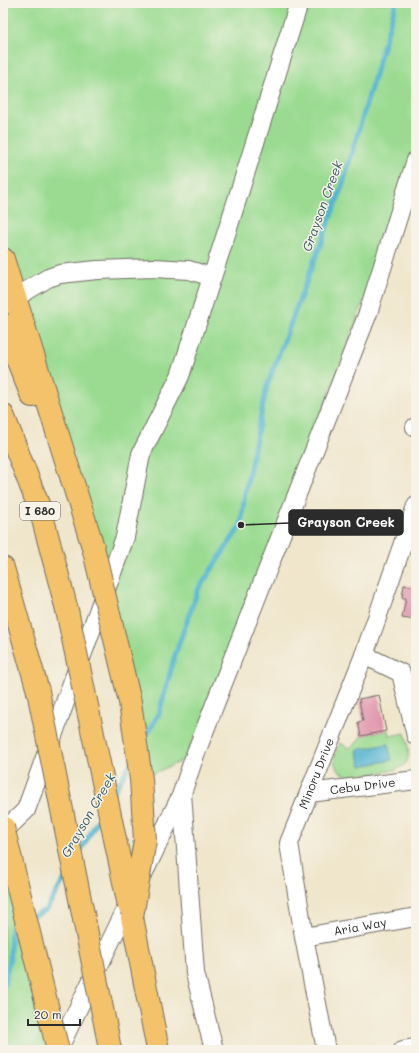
<svg xmlns="http://www.w3.org/2000/svg" width="419" height="1053" viewBox="0 0 419 1053" font-family="Mali,sans-serif">
  <rect width="100%" height="100%" fill="#f7f3e8"/>
  <filter id="ink" filterUnits="userSpaceOnUse"><feTurbulence type="fractalNoise" baseFrequency=".025" numOctaves="2"/><feDisplacementMap in="SourceGraphic" scale="8" xChannelSelector="R" yChannelSelector="G"/><feConvolveMatrix kernelMatrix="1 2 1 2 8 2 1 2 1" color-interpolation-filters="sRGB"/></filter>
  <filter id="wash" filterUnits="userSpaceOnUse"><feTurbulence type="fractalNoise" baseFrequency=".012" numOctaves="4" result="noise"/><feDisplacementMap in="SourceGraphic" scale="16" xChannelSelector="R" yChannelSelector="G"/><feGaussianBlur stdDeviation="0.9" result="paint"/><feColorMatrix in="noise" values="0 0 0 0 0 0 0 0 0 0 0 0 0 0 0 0 0 1.4 0 .05"/><feComposite in="paint" operator="in"/></filter>
  <g filter="url(#wash)">
    <rect width="100%" height="100%" fill="#f0e6cc"/>
    <!-- green -->
    <path fill="#9adb91" stroke="#62835e" d="M3 3H416V160L195 755 141 779 130 702 3 259Z
      M389 730 390 736 405 733C407 742 411 756 406 763 403 767 399 768 395 770 387 772 352 777 346 775 341 773 336 769 335 764 333 757 338 749 340 743L349 748 357 743 361 736Z
      M3 849 58 1050H3Z"/>
    <!-- water -->
    <path fill="#54b5d2" stroke="#40707e" d="M388 744 392 760 361 766 357 750Z"/>
    <g fill="none" stroke-linecap="round" stroke-linejoin="round">
      <!-- stream -->
      <path stroke="#54b5d2" stroke-width="5" d="M143 741 159 714 174 658 198 590 241 525 245 493 267 386 342 187 396 3
        M112 795 131 762
        M79 854 102 812
        M31 917 46 910 68 873
        M3 989 10 958 11 927 22 922"/>
    </g>
    <g id="blocks">
      <!-- building -->
      <path fill="#df8ea9" d="M404 585 416 587V620L402 618 406 598H402Z
        M379 695 386 731 361 736 358 722 363 721 359 699Z"/>
    </g>
  </g>
  <g filter="url(#ink)">
    <use href="#blocks" fill-opacity="0" stroke="#706c63" stroke-width="1"/>
    <g fill="none" stroke-linecap="round" stroke-linejoin="round">
      <defs>
        <g id="minor">
          <path d="M3 305 48 278 60 274 97 270 154 268 189 270 212 277"/>
          <path d="M415 427H416"/>
          <path d="M364 655 401 673 416 736"/>
          <path id="s1" d="M309 793 416 780"/>
          <path d="M3 832 26 810 125 537 141 454 180 376 229 225 299 3"/>
          <path d="M144 872 182 794"/>
          <path id="s2" d="M304 937 416 917"/>
          <path d="M58 1050 132 897"/>
          <path d="M214 1050 195 973 182 793 195 755 368 313 416 160"/>
          <path id="s3" d="M326 1050 304 937 289 843 364 655 416 506"/>
          <path d="M403 1050 416 1048"/>
        </g>
        <path id="highway" d="M3 259 93 547
          M3 324 32 396
          M3 415 41 512 67 610
          M3 568 38 691
          M132 917 158 1050
          M107 1033 110 1050"/>
      </defs>
      <!-- minor casing -->
      <use href="#minor" stroke="#706c63" stroke-width="20"/>
      <!-- highway casing -->
      <use href="#highway" stroke="#706c63" stroke-width="24"/>
      <!-- minor -->
      <use href="#minor" stroke="#fff" stroke-width="18"/>
      <!-- highway -->
      <use href="#highway" stroke="#f3c26a" stroke-width="22"/>
      <defs>
        <path id="highway-bridge" d="M93 547 130 702 141 779 145 840 132 917
          M67 610 129 906
          M38 691 107 1033
          M3 827 58 1050"/>
      </defs>
      <!-- highway-bridge casing -->
      <use href="#highway-bridge" stroke="#706c63" stroke-width="24" stroke-linecap="butt"/>
      <!-- highway-bridge -->
      <use href="#highway-bridge" stroke="#f3c26a" stroke-width="22"/>
    </g>
  </g>
  <g text-anchor="middle" stroke-width="3" stroke-linejoin="round" paint-order="stroke">
    <!-- shield labels -->
    <rect fill="#f7f3e8" stroke="#686764" stroke-width="1" x="20" y="502" width="40" height="18" rx="3"/>
    <g font-size="11" font-weight="bold" fill="#2b2b2b">
      <text x="40" y="515">I 680</text>
    </g>
    <!-- street labels -->
    <g font-size="12" fill="#2b2b2b" stroke="#f7f3e8">
      <text dy="4" stroke="none"><textPath href="#s3" startOffset="285">Minoru Drive</textPath></text>
      <text dy="4" stroke="none"><textPath href="#s1" startOffset="54">Cebu Drive</textPath></text>
      <text dy="4" stroke="none"><textPath href="#s2" startOffset="57">Aria Way</textPath></text>
    </g>
    <!-- water labels -->
    <g font-size="13" font-style="italic" fill="#395b65" stroke="#f7f3e8">
      <text transform="translate(322 206) rotate(-70)" y="5">Grayson Creek</text>
      <text transform="translate(88 815) rotate(-60)" y="5">Grayson Creek</text>
    </g>
  </g>
  <!-- callouts -->
  <path fill="none" stroke="#2b2b2b" stroke-width="1.5" d="M241 525L289 523"/>
  <circle fill="#2b2b2b" stroke="#f7f3e8" stroke-width="1.5" cx="241" cy="525" r="4"/>
  <rect fill="#2b2b2b" stroke="#2b2b2b" stroke-width="1.5" x="289" y="510" width="114" height="25" rx="4"/>
  <g font-size="13" text-anchor="middle" font-weight="bold" fill="#fff">
    <text x="346" y="527">Grayson Creek</text>
  </g>
  <!-- margin -->
  <rect width="419" height="1053" fill="none" stroke="#f7f3e8" stroke-width="16"/>
  <!-- scale -->
  <path d="M28 1019v6h52v-6" fill="none" stroke="#2b2b2b" stroke-width="2"/>
  <text x="34" y="1019" font-size="12" fill="#2b2b2b" stroke="#f7f3e8" stroke-width="3" paint-order="stroke">20 m</text>
</svg>
